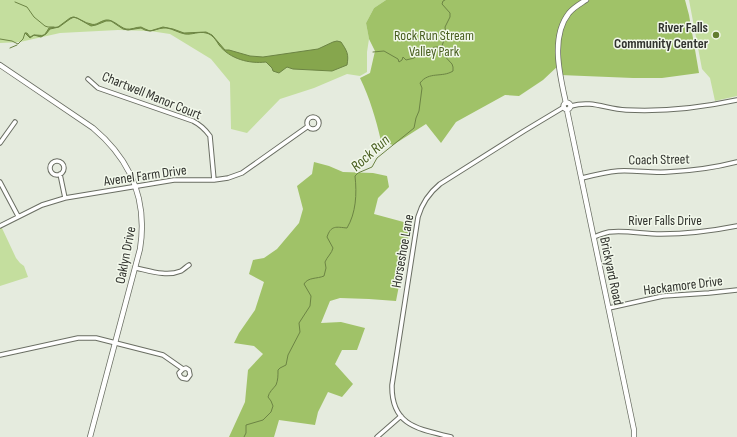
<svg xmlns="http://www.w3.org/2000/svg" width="737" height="437" viewBox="0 0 737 437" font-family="'Sofia Sans Condensed',sans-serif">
  <rect width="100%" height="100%" fill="#e5ebde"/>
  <!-- green -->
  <path fill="#c4de9e" d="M0 0H386L374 8 366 23 369 39 367 52V72L360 76 347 74 314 88 280 99 247 133 231 129 230 82 211 59 170 34 150 31 118 30 60 33 20 42 0 43Z
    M689 0H737V96L715 101 710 78 702 69Z
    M1 226 16 258 20 263 24 266 28 277 0 286V227Z"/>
  <!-- forest -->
  <path fill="#a0c268" d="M386 0H685L689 15 699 73 662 78H633L560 75 559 65 543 80 519 96 505 95 456 122 441 143 426 124 393 145 381 141C376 119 370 99 360 78L370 73 375 51 369 39 366 23 374 8Z
    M314 162 329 166 343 172 373 173 387 176 389 187 378 198 374 214 411 224 396 301 369 299 340 298 330 301 321 323 341 322 365 328 357 350H342L335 364 353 384 342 397 328 392 318 412 315 425 279 420 274 437H229L245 402 248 370 263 354 254 346 234 343 239 333 255 310 264 282 249 274 253 260 264 258 277 249 299 223 303 209 297 186 312 174Z"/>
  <!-- water -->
  <path fill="#86a64d" stroke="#6c8444" d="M73 17C80 18 84 23 91 24 96 26 100 21 106 20 113 19 119 27 126 29 131 30 136 27 141 27L145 29 150 31 163 27 173 29 184 33 206 32 212 35 225 50H229L250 56 263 57 318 49 333 42 337 41 341 42C347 51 349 54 347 65L332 71 293 69 287 67 279 73 273 71 272 68 266 62C249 64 230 59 219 45 216 40 212 34 206 33 199 31 192 35 185 34 179 33 173 29 167 28 156 27 152 35 141 28L128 30 123 29 111 21H106L96 25 91 26 77 18 74 17 70 19 59 27 50 29 46 34 41 37 34 35 30 38 25 33H27L30 37 34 35C44 35 43 38 49 28L58 27 70 18Z"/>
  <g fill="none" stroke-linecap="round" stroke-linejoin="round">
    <!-- stream -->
    <path stroke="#6c8444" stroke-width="1" d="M15 2 27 7 34 17 45 26 48 27H54
      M0 39 12 41 18 44 23 39 25 33
      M10 48 17 45
      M373 52 384 51 398 59 399 62 402 60 403 57 406 60 414 58 418 55 421 56 427 54C431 47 432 47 440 47
      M244 437 246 433V425L263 420 271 412 273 406 271 401 268 397C269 392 273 389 276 385 278 380 278 376 278 370L280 368 286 365 288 355 300 332 299 323 310 306 311 296 304 284C308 277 317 279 324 276L326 268 325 262C327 257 332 253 333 248L327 237C331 225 336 227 347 228 356 213 357 194 355 176L358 173 372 167 377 158 414 128 416 118 419 111 422 88 420 83C429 71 442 78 453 71V67L452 64 440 51 446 35 445 27 450 17V13L442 4 443 1 445 0"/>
    <defs>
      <path id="minor" d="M88 79 98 88 193 121C201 125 205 129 210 136L214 180
        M571 106C592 100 606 109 626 110 664 112 700 108 737 100
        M307 123a6 6 0 1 1 12 0a6 6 0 1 1-12 0Z
        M0 143 15 122
        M50 168a7 7 0 1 1 14 0a7 7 0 1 1-14 0Z
        M60 174 65 198
        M582 178C594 175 606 172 618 171 634 170 651 173 667 172 691 171 714 168 737 162
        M0 182 18 216
        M0 226 42 205 65 198 174 180H214L228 178 242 173 307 127
        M594 237C599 235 604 233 609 232 626 230 643 234 661 234 687 234 712 231 737 226
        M136 268C150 271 167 277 181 271 184 269 186 267 189 265
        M609 308 663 296 709 293 737 290
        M0 355 78 338H96L163 355 183 369 186 368 189 370 190 375 187 379 182 378 180 376 179 373 183 369
        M377 437 401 416
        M451 437C419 429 391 426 392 385L418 217C422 203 429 193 440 184L524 131 564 107"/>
      <path id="tertiary" d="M0 65 93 128C131 160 148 199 140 249L90 437
        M563.5 106a3.5 3.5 0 1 1 7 0a3.5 3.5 0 1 1-7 0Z
        M566 103C560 76 550 37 569 13 574 7 580 4 586 0
        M567 110 634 430V437"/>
    </defs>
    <!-- minor casing -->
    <use href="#minor" stroke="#6a6e63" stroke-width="5.5"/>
    <!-- tertiary casing -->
    <use href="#tertiary" stroke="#6a6e63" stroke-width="6"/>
    <!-- minor -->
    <use href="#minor" stroke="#fff" stroke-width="3.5"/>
    <!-- tertiary -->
    <use href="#tertiary" stroke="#fff" stroke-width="4.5"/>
  </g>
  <!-- markers -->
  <circle fill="#627d31" stroke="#f2f8eb" stroke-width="1.5" cx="716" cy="35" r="4"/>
  <g text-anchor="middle" stroke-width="3" stroke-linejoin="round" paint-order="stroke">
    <!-- poi labels -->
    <g font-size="14" font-weight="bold" fill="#31332e" stroke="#f2f8eb" text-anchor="end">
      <text x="708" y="32">River Falls<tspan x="708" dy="16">Community Center</tspan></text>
    </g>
    <!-- park labels -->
    <g font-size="14" fill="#495f20" stroke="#f2f8eb">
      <text x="434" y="40">Rock Run Stream<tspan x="434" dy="16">Valley Park</tspan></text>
    </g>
    <!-- street labels -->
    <g font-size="14" fill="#31332e" stroke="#f2f8eb">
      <text transform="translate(152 95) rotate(22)" y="5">Chartwell Manor Court</text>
      <text transform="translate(659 159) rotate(-1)" y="5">Coach Street</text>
      <text transform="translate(145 175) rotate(-8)" y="5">Avenel Farm Drive</text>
      <text x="665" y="225">River Falls Drive</text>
      <text transform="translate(402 251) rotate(-80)" y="5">Horseshoe Lane</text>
      <text transform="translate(125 255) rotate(-79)" y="5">Oaklyn Drive</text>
      <text transform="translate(612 271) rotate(78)" y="5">Brickyard Road</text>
      <text transform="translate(683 285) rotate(-7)" y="5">Hackamore Drive</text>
    </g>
    <!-- water labels -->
    <g font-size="15" font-style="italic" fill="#495f20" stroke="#f2f8eb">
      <text transform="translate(370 153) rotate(-42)" y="5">Rock Run</text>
    </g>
  </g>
</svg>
